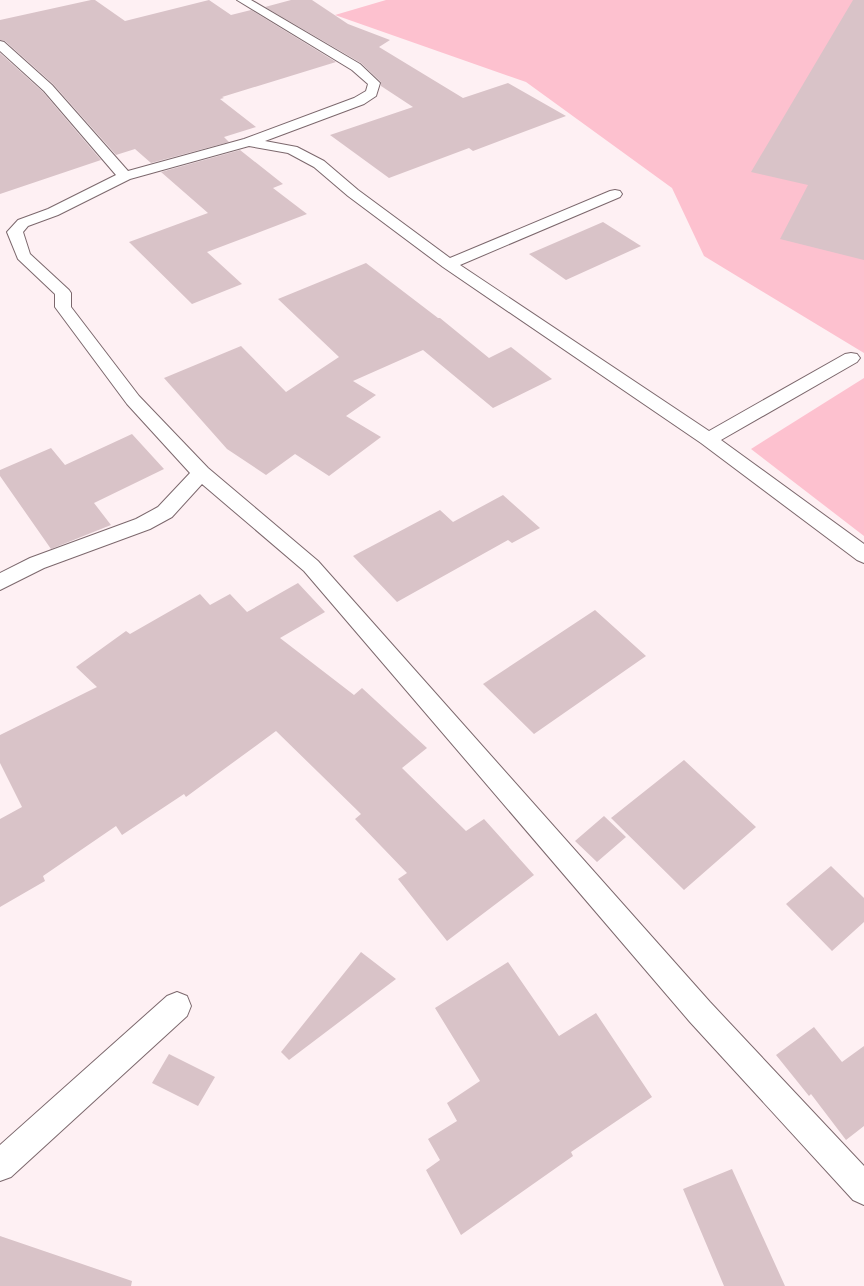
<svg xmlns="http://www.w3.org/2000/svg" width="864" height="1286" viewBox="0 0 864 1286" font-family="Signika,sans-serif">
  <rect width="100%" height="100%" fill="#fef0f3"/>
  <!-- green -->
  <path fill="#fdc1cf" d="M386 0H864V353L704 256 672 188 526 82 335 15Z
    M864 378V536L751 449Z"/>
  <!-- building -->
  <path fill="#d9c3c8" d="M91 0H95L125 21 209 0 231 15 251 10 336 62 222 97 224 98 220 99 256 127 224 137 229 142 151 163 135 149 116 155 53 84 5 41 0 40V20Z
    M291 0H312L348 24 390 40 379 47 463 98 508 83 566 116 473 151 469 148 389 178 330 135 413 107 381 86V82L361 63 265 7Z
    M853 0H864V260L780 239 808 185 751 172Z
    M0 53 43 92 101 160 0 194Z
    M240 150 283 184 273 188 307 214 207 252 242 284 192 304 129 242 208 213 161 172Z
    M603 222 641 246 566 280 529 254Z
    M366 263 438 318H440L489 358 511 347 552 379 493 408 423 350 353 381 376 395 346 416 381 437 329 476 295 454 266 475 227 449 164 378 241 346 286 392 339 357 278 299Z
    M132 434 164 469 94 503 111 525 51 549 0 476V470L51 448 65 465Z
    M503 495 540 528 512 543 508 540 397 602 353 556 440 510 453 522Z
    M298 583 325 612 280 638 354 695 362 688 427 748 402 768 466 831 484 819 534 875 447 941 398 879 407 873 355 819 361 814 276 731 186 797 184 794 122 835 116 826 43 876 45 881 0 907V819L22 807 0 763V735L97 687 76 667 126 631 130 634 200 594 210 605 230 594 247 612Z
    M595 610 646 656 534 734 483 684Z
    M684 760 756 827 684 890 611 818Z
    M604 816 626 837 597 862 575 841Z
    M831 866 864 898V922L832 951 786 904Z
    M361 952 396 979 289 1060 281 1052Z
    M508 962 559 1036 596 1013 652 1097 571 1152 573 1156 461 1235 426 1170 440 1160 428 1139 457 1121 447 1103 480 1081 435 1008Z
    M814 1027 842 1062 864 1046V1126L846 1140 811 1094 809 1096 776 1055Z
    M169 1054 215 1077 198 1106 152 1083Z
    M732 1169 785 1286H724L683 1189Z
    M0 1236 132 1281 131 1286H0Z"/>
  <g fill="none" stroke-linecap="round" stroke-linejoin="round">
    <defs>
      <path id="minor" d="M237 0H251L360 64 380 83 376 96 364 104 265 141 297 147 324 161 358 190 450 258 610 191 615 190 620 191 622 194 620 197 460 265 709 431 845 354 851 353 857 354 860 358 857 362 721 440 864 544V563L857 560 701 443 443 267 348 196 314 167 288 153 249 146 130 179 58 215 28 226 23 232 30 254 69 290 71 293V307L139 396 208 468 318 561 710 1002 864 1166V1205L853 1200 690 1022 304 571 202 484 172 517 150 529 44 568 0 590V573L30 558 136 519 158 507 190 473 127 404 55 307V294L18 259 7 232 18 220 48 209 116 175 44 91 0 51V41L4 42 52 85 128 171 244 139 354 98 366 91 368 84 352 70Z
        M177 992 187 996 191 1006 187 1016 11 1177 0 1181V1145L167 996Z"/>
    </defs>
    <!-- minor casing -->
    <use href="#minor" stroke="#7c686d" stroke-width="2"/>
    <!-- minor -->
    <use href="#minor" fill="#fff" fill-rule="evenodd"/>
  </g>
</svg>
